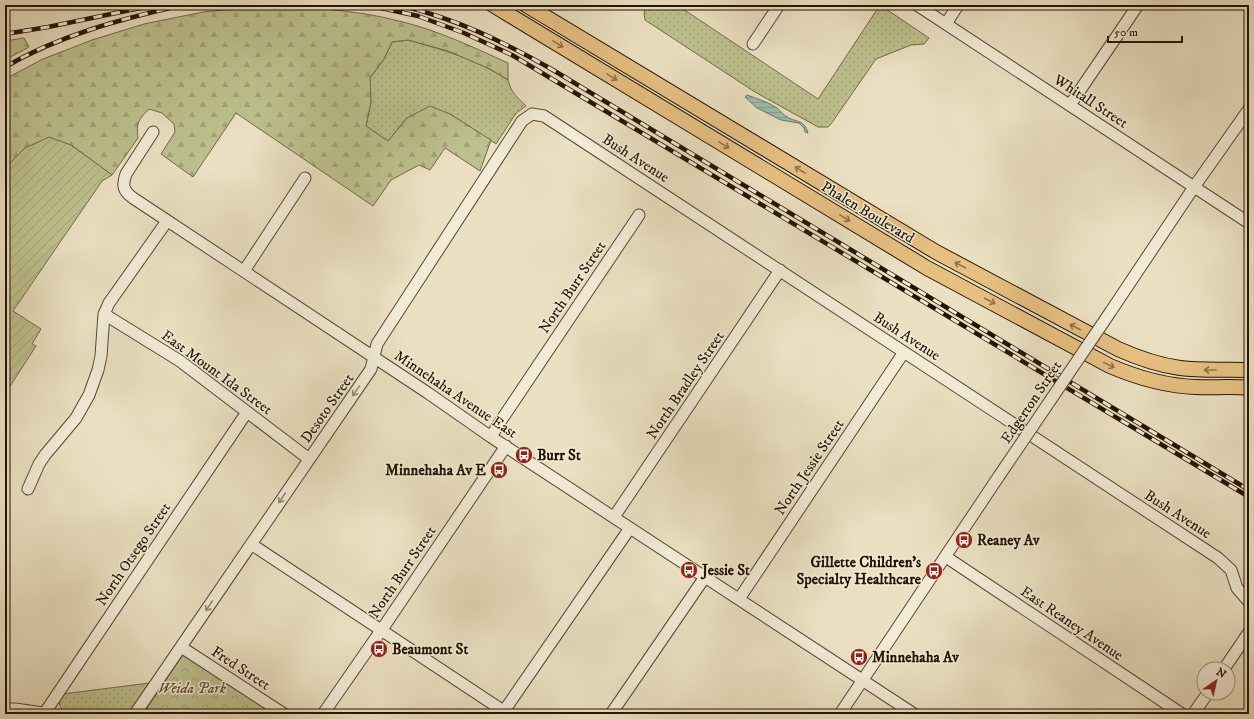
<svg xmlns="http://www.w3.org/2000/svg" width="1254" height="719" viewBox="0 0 1254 719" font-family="'IM FELL DW Pica',serif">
  <defs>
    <pattern id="grass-dots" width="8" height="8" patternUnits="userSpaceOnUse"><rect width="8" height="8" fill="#bdc18f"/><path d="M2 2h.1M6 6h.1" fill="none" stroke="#a2a57a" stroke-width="1.8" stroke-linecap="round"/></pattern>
    <pattern id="forest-firs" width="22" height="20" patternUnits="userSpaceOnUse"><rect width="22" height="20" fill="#bdc18f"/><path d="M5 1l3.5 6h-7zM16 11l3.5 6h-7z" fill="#a2a57a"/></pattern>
    <pattern id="park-crowns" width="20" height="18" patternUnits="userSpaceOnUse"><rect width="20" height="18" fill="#bdc18f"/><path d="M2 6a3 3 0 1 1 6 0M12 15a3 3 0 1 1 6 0" fill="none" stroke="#a2a57a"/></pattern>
    <pattern id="garden-furrows" width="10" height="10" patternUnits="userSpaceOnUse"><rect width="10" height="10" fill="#bdc18f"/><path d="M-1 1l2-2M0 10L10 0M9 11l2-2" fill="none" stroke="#a2a57a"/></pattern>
    <pattern id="water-rules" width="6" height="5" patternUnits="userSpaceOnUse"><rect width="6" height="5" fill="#99beae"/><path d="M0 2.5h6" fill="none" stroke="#84a294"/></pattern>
  </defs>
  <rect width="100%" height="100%" fill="#ebe1c2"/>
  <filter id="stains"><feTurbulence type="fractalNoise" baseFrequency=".005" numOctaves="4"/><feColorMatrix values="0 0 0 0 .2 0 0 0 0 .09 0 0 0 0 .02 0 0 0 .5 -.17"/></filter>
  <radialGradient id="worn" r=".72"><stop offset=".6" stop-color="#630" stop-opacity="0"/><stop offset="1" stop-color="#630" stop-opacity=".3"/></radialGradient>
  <!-- grass -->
  <path fill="url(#grass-dots)" stroke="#726a4a" d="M647 5H681L680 7 818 99 880 5 929 38 924 44 911 45 876 59 831 124 828 127H818L755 92 645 20 644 13Z
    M408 40C444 50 476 59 508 80 512 95 516 95 526 106L516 113 496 144 450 114 407 118 388 141 366 126 371 102 370 78 384 59 392 42Z
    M150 683 129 714H69C59 709 57 703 62 694Z"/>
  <!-- forest -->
  <path fill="url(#forest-firs)" stroke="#726a4a" d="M257 7C304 7 353 9 399 21 437 30 473 47 508 63V80L490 69 448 51 408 40 392 42 384 59 370 78 371 102 366 126 388 141 407 118 430 106 450 114 491 140 480 171 445 148 430 170 419 165 391 180 373 206 236 113 193 177 161 154 175 132 174 124 162 113 149 109C138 120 136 123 138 138L112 175 71 145 25 148 5 168V79L43 59 92 40 144 24 203 12Z
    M24 38 29 47 5 60V41Z"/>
  <!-- park -->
  <path fill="url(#park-crowns)" stroke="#726a4a" d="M186 654 281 714H143L182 656Z"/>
  <!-- garden -->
  <path fill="url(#garden-furrows)" stroke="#726a4a" d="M49 137 71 145 112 175 102 181 13 311 41 329 32 344 36 346 5 394V168L25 148Z"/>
  <!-- water -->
  <path fill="url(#water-rules)" stroke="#6b796a" d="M747 95C758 99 768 102 777 108 780 111 783 114 787 117 797 123 804 119 808 133L805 132 804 128 799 123 781 120 757 108 745 97Z"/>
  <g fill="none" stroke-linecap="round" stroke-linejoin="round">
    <defs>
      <path id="minor" d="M917 5 1249 223
        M946 24 958 5
        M753 44 779 5
        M1070 105 1138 5
        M153 132 126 174C122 185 123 191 133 198L428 393 491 437 914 714
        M244 271 305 178
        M1111 311 1194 187 1249 109
        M104 314 180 361 309 459
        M491 437 498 425 639 215
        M28 489 39 464 45 455 76 418 89 395 98 370 101 356 104 314 109 303 167 221
        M614 517 780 270
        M251 544 508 714
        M946 557 1182 714
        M739 599 904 352
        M181 647 284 714
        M1224 669 1249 632
        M5 709H15L50 714
        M504 711 630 528
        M44 714 247 412
        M135 714 371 369 377 344 522 121 532 114 544 116 1218 558 1231 570 1237 588 1249 602
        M323 714 387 622 506 446
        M611 714 705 577
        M840 714 999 476
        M1193 714 1208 693"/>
      <path id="major" d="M493 5 927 268 1110 366C1138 378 1166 386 1196 387 1214 388 1232 386 1249 388
        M526 5 936 252 1118 349C1138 358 1158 365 1180 368 1203 371 1226 369 1249 370"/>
    </defs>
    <!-- minor casing -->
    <use href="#minor" stroke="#574634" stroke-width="13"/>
    <!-- major casing -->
    <use href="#major" stroke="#261204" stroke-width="16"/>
    <!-- minor -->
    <use href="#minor" stroke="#f2ecd7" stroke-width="11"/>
    <!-- major -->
    <use href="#major" stroke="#e6c081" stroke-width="14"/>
    <defs>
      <path id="rail" d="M367 5 418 16 464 33 512 55 1249 497
        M399 5C457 19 502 41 553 70L1249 490
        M5 34 48 27 155 5
        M5 67C60 35 121 19 183 5"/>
    </defs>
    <!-- rail casing -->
    <use href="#rail" stroke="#261204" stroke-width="4.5"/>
    <!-- rail -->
    <use href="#rail" stroke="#f2ecd7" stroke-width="3" stroke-dasharray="9" stroke-linecap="butt"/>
    <defs>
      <path id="minor-bridge" d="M999 476 1111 311"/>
    </defs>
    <!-- minor-bridge casing -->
    <use href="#minor-bridge" stroke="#574634" stroke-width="13" stroke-linecap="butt"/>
    <!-- minor-bridge -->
    <use href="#minor-bridge" stroke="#f2ecd7" stroke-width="11"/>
  </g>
  <!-- one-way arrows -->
  <defs><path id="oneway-shaft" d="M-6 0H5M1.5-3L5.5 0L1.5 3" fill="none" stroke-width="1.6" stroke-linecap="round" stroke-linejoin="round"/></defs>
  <g stroke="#907249">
    <use href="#oneway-shaft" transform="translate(558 44) rotate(31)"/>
    <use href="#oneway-shaft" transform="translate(612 77) rotate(31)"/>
    <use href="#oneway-shaft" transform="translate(724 145) rotate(31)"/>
    <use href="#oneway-shaft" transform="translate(800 170) rotate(-149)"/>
    <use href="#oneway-shaft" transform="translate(845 218) rotate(31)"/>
    <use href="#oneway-shaft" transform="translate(960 265) rotate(-152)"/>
    <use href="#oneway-shaft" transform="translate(990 301) rotate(28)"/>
    <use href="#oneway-shaft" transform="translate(1075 327) rotate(-152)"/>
    <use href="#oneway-shaft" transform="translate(1109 365) rotate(26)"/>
    <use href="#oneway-shaft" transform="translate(1210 370) rotate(-180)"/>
  </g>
  <g stroke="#968a78">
    <use href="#oneway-shaft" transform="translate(356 391) rotate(125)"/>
    <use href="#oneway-shaft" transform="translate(282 498) rotate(124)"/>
    <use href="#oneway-shaft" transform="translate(209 606) rotate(124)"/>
  </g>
  <!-- icons -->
  <defs>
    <symbol id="bus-disc" viewBox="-11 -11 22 22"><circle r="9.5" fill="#8f2418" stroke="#f2ecd7"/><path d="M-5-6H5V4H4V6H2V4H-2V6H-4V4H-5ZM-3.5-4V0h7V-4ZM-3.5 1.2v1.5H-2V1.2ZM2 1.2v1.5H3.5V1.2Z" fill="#fff"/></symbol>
  </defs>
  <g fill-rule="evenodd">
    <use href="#bus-disc" x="514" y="445" width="20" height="20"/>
    <use href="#bus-disc" x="489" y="460" width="20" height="20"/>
    <use href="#bus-disc" x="954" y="530" width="20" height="20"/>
    <use href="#bus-disc" x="679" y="560" width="20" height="20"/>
    <use href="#bus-disc" x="924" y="561" width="20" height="20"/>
    <use href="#bus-disc" x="369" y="639" width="20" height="20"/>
    <use href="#bus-disc" x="849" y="647" width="20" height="20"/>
  </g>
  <g text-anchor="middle" stroke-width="3" stroke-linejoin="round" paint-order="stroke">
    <!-- street labels -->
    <g font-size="15" fill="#261204" stroke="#f2ecd7">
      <text transform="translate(1091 101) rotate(33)" y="5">Whitall Street</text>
      <text transform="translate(636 158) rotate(33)" y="5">Bush Avenue</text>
      <text transform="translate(868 212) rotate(31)" y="5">Phalen Boulevard</text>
      <text transform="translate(572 287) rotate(-56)" y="5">North Burr Street</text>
      <text transform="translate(907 336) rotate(33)" y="5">Bush Avenue</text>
      <text transform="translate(217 372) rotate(36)" y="5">East Mount Ida Street</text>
      <text transform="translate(685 385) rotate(-56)" y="5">North Bradley Street</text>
      <text transform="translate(456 394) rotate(34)" y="5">Minnehaha Avenue East</text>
      <text transform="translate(1031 402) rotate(-56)" y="5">Edgerton Street</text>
      <text transform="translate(327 408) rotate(-55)" y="5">Desoto Street</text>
      <text transform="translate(809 467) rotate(-56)" y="5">North Jessie Street</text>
      <text transform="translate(1178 514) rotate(33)" y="5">Bush Avenue</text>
      <text transform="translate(133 554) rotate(-56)" y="5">North Otsego Street</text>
      <text transform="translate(402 572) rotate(-56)" y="5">North Burr Street</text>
      <text transform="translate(1072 623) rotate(34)" y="5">East Reaney Avenue</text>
      <text transform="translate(241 668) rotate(33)" y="5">Fred Street</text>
    </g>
    <!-- poi labels -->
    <g font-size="15" font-weight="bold" fill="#261204" stroke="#f2ecd7" text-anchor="start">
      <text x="537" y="460">Burr St</text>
      <text x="486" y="475" text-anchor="end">Minnehaha Av E</text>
      <text x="977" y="545">Reaney Av</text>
      <text x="921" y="567" text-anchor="end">Gillette Children's<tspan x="921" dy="17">Specialty Healthcare</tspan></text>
      <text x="702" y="575">Jessie St</text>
      <text x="392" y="654">Beaumont St</text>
      <text x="872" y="662">Minnehaha Av</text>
    </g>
    <!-- park labels -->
    <g font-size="15" font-style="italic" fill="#5b4f35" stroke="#f2ecd7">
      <text x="192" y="693">Weida Park</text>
    </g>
  </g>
  <!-- margin -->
  <rect width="1254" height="719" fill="none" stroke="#ebe1c2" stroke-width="20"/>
  <rect x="6" y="6" width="1242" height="707" fill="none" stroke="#261204" stroke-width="2"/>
  <rect x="10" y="10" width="1234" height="699" fill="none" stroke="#261204"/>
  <!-- north arrow -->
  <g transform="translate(1216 681) rotate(34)"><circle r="19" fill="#f2ecd7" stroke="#a09583"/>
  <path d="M0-3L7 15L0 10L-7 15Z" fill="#8f2418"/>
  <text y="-6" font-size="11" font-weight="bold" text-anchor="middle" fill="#261204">N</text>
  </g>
  <!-- scale -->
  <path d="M1108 36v6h74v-6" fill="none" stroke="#261204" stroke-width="2"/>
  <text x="1114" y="36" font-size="12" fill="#261204" stroke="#f2ecd7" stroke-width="3" paint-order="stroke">50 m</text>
  <rect width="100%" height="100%" filter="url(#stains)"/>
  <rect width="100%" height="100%" fill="url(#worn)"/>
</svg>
